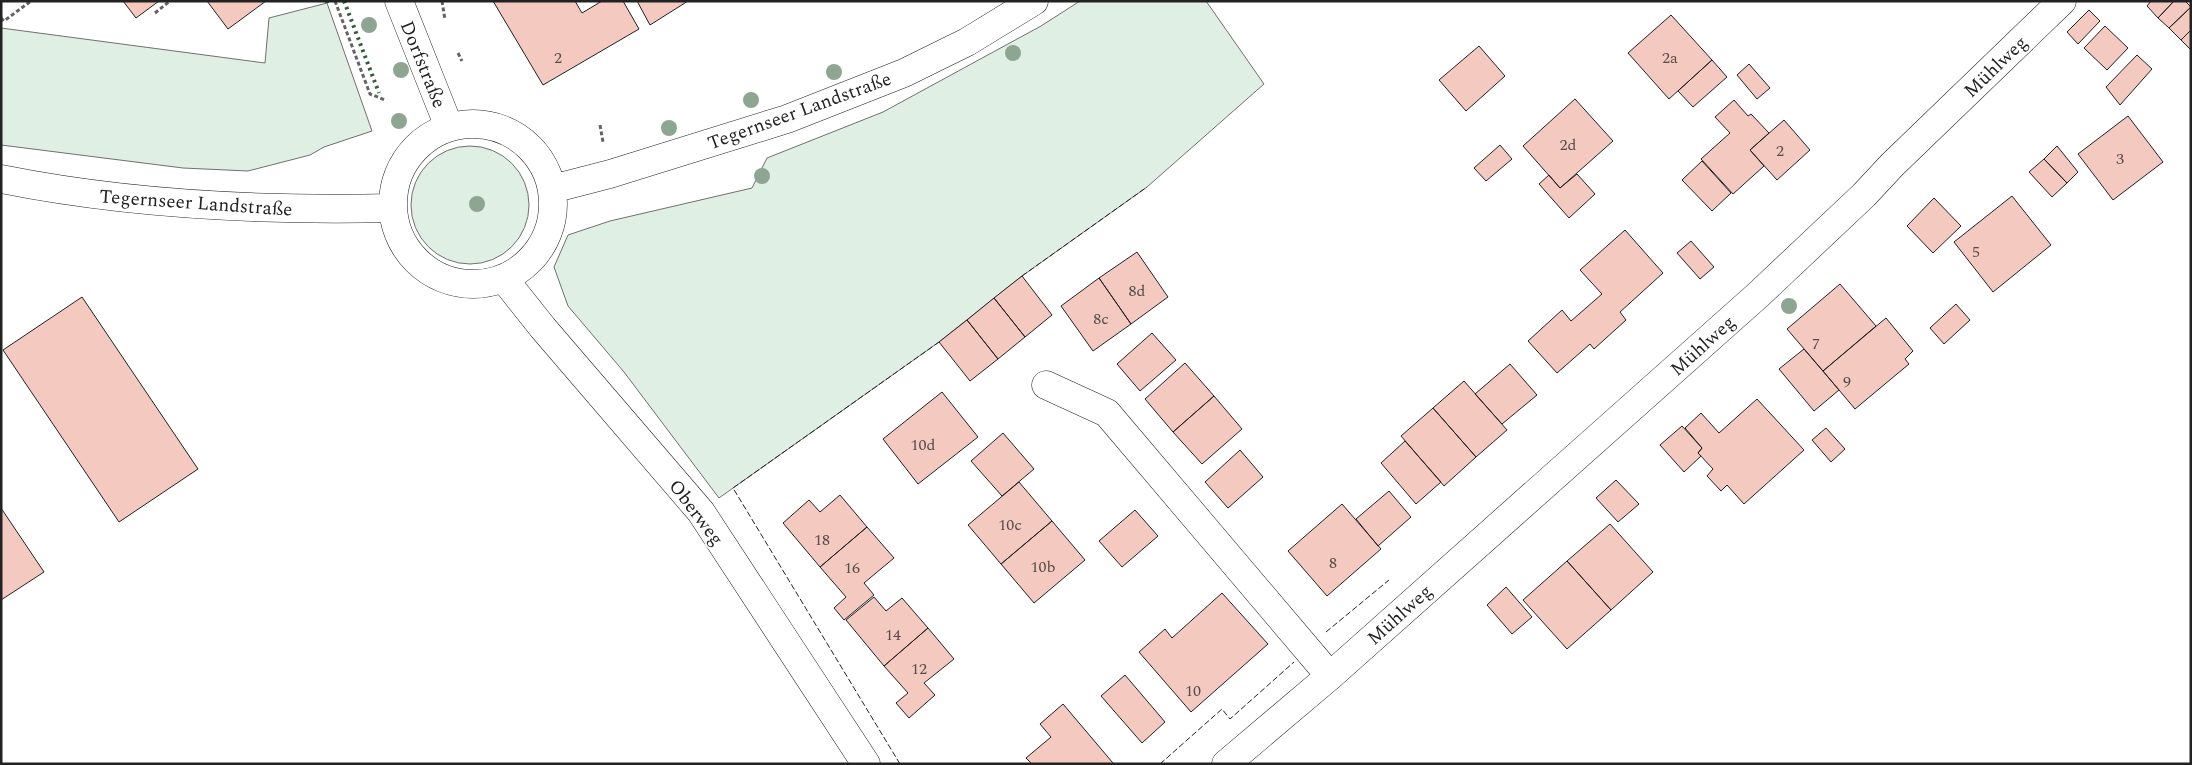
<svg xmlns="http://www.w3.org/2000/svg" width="2192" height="765" viewBox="0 0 2192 765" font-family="Spectral,serif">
  <rect width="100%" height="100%" fill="#fff"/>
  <!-- green -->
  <path fill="#e0efe3" stroke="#6f6f6f" d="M1080 1H1206L1264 84 1147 187 1022 276 939 342 719 498 624 372 568 306 554 267 568 235 610 221 752 188 767 158 883 112 1041 26Z
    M327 3 372 131 324 147 310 155 248 171 183 168 1 145V28L265 63 269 18Z
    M411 205a59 59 0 1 1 118 0a59 59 0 1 1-118 0Z"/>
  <!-- building -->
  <path fill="#f3c9c0" stroke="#222" d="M123 1H159L136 18Z
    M207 1H266L228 29Z
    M493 1H575L582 13 602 1H623L639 29 543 85Z
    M637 1H688L650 25Z
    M2151 1H2174L2158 18 2147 6Z
    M2174 1H2185L2191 7 2169 28 2158 18Z
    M2191 7V30L2181 40 2169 28Z
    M2089 10 2100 21 2078 44 2067 32Z
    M1671 15 1712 60 1669 99 1628 53Z
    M2105 26 2128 48 2107 70 2084 48Z
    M2191 30V50L2181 40Z
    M1479 46 1505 76 1466 111 1439 80Z
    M2137 55 2152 69 2120 105 2106 87Z
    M1712 60 1727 77 1693 107 1678 91Z
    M1749 64 1770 88 1757 99 1737 75Z
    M1575 99 1613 141 1560 188 1523 146Z
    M1734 100 1748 116 1751 114 1769 133 1750 150 1764 166 1733 194 1701 159 1730 133 1715 117Z
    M2128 116 2163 162 2113 200 2078 154Z
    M1784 120 1810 150 1777 180 1750 150Z
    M1500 145 1512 159 1486 181 1474 168Z
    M2057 146 2078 172 2067 183 2044 159Z
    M2044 159 2067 183 2052 197 2029 172Z
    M1702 161 1731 193 1712 211 1682 180Z
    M1577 174 1595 194 1569 218 1539 184 1549 175 1560 188Z
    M2012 196 2051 245 1993 292 1954 242Z
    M1934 198 1961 226 1933 253 1907 226Z
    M1625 230 1663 273 1620 312 1626 320 1594 349 1590 344 1557 373 1528 341 1562 310 1571 321 1602 294 1580 270Z
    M1691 241 1714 267 1700 279 1677 253Z
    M1137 252 1168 297 1131 324 1099 278Z
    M1022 276 1052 315 1025 337 994 298Z
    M1099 278 1131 324 1093 351 1061 306Z
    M1840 284 1876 326 1823 371 1787 329Z
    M82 297 198 469 119 522 3 350Z
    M994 298 1025 337 998 359 967 320Z
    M1956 304 1970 320 1944 344 1930 328Z
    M1886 318 1913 351 1905 359 1909 364 1855 409 1823 371Z
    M967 320 998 359 970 381 939 342Z
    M1152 333 1176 360 1140 391 1117 364Z
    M1804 349 1839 390 1814 411 1779 369Z
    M1185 363 1214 396 1173 432 1145 399Z
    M1510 364 1537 395 1502 424 1475 394Z
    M1464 381 1507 430 1476 457 1433 408Z
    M942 392 978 437 918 484 883 439Z
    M1214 396 1242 429 1202 464 1173 432Z
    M1757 399 1804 450 1744 504 1727 485 1721 491 1707 476 1713 469 1698 453 1702 448 1685 428 1701 413 1719 433Z
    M1433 408 1476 457 1444 486 1401 436Z
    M1682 426 1702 448 1698 453 1701 456 1684 472 1660 445Z
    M1826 428 1845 449 1831 462 1812 440Z
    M1003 433 1034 469 1002 496 971 461Z
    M1405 441 1441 482 1416 504 1381 463Z
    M1240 450 1263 477 1228 508 1205 482Z
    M1616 480 1639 504 1618 522 1596 498Z
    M1019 482 1052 521 1001 564 968 525Z
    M1389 491 1411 517 1378 546 1356 519Z
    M840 495 867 527 820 567 783 523 809 500 820 512Z
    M1342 504 1381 549 1327 596 1288 551Z
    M1 508 44 572 1 600Z
    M1135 510 1158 536 1122 567 1099 541Z
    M1052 521 1085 560 1034 603 1001 564Z
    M1610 524 1653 572 1611 610 1567 561Z
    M867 527 894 558 864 583 874 595 844 620 834 608 846 597 820 567Z
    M1567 561 1611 610 1567 649 1523 600Z
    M1506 587 1532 617 1512 634 1487 605Z
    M1222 593 1268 644 1191 712 1139 652 1165 629 1172 638Z
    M874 597 886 611 902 598 928 628 884 666 846 620Z
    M928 628 954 659 924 683 935 695 909 718 896 703 908 693 884 666Z
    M1125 675 1165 722 1142 743 1101 696Z
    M1063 704 1113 763V764H1032L1026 758 1051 737 1040 724Z"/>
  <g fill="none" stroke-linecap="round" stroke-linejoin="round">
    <defs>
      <path id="minor" d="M399 1 449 127
        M1046 385 1107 413 1330 676
        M1226 764 1330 676 1758 295 1864 195 1892 165 2062 1"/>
      <path id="tertiary" d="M504 279 543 328 701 512 866 764"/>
      <path id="secondary" d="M393 204a80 80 0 1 1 160 0a80 80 0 1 1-160 0Z
        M1 179C130 205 261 211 392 208
        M552 189 610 174 787 119 904 73 967 42 1034 1"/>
    </defs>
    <!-- minor casing -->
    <use href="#minor" stroke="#222" stroke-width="29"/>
    <!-- tertiary casing -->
    <use href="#tertiary" stroke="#222" stroke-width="29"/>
    <!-- secondary casing -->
    <use href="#secondary" stroke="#222" stroke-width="29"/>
    <!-- path -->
    <path stroke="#646464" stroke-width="3" stroke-dasharray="4 2.5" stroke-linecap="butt" d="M335 1 370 94 385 100
      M442 1 445 20
      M155 13 170 1
      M1 18 4 21 31 1
      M458 53 462 61
      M600 125 603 142"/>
    <!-- minor -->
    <use href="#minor" stroke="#fff" stroke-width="28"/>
    <!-- tertiary -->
    <use href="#tertiary" stroke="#fff" stroke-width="28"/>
    <!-- secondary -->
    <use href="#secondary" stroke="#fff" stroke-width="28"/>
    <!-- hedge -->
    <path stroke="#2f5e38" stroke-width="4" stroke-dasharray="2.5 4" stroke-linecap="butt" d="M327 1V3
      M344 1 379 93"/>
    <!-- fence -->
    <path stroke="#222" stroke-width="1" stroke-dasharray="6 2.5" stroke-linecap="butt" d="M1022 276 1147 187
      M1326 632 1389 580
      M900 764 733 488 939 342
      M1160 764 1222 709 1230 719 1294 662"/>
  </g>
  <!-- trees -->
  <g fill="#8da692">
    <circle cx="369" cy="25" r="8"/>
    <circle cx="1013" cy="53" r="8"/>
    <circle cx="401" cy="70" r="8"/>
    <circle cx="834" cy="72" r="8"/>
    <circle cx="751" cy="100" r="8"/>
    <circle cx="399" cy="121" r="8"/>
    <circle cx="669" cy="128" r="8"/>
    <circle cx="762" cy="176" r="8"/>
    <circle cx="477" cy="204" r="8"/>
    <circle cx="1789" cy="306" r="8"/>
  </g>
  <g text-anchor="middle" stroke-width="4" stroke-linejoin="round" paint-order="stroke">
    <!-- number labels -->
    <g font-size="16" fill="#564c4a">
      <text x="558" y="63">2</text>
      <text x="1670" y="63">2a</text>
      <text x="1568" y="150">2d</text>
      <text x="1780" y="156">2</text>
      <text x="2120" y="164">3</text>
      <text x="1976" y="257">5</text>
      <text x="1137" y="296">8d</text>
      <text x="1101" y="324">8c</text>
      <text x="1816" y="349">7</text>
      <text x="1847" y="387">9</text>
      <text x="923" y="450">10d</text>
      <text x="1010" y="530">10c</text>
      <text x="822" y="545">18</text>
      <text x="1333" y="568">8</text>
      <text x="1043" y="572">10b</text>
      <text x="852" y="573">16</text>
      <text x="893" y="640">14</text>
      <text x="919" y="674">12</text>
      <text x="1193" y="696">10</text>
    </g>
    <!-- street labels -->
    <g font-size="19" fill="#222" stroke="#fff">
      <text transform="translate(424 64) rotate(68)" y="7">Dorfstraße</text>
      <text transform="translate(1995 66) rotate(-44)" y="7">Mühlweg</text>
      <text transform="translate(799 110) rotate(-20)" y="7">Tegernseer Landstraße</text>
      <text transform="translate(196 202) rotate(4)" y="7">Tegernseer Landstraße</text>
      <text transform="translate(1702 345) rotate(-42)" y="7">Mühlweg</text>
      <text transform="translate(697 512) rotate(53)" y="7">Oberweg</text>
      <text transform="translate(1399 614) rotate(-42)" y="7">Mühlweg</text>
    </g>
  </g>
  <!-- border -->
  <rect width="2192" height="765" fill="none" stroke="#222222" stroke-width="5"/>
</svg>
